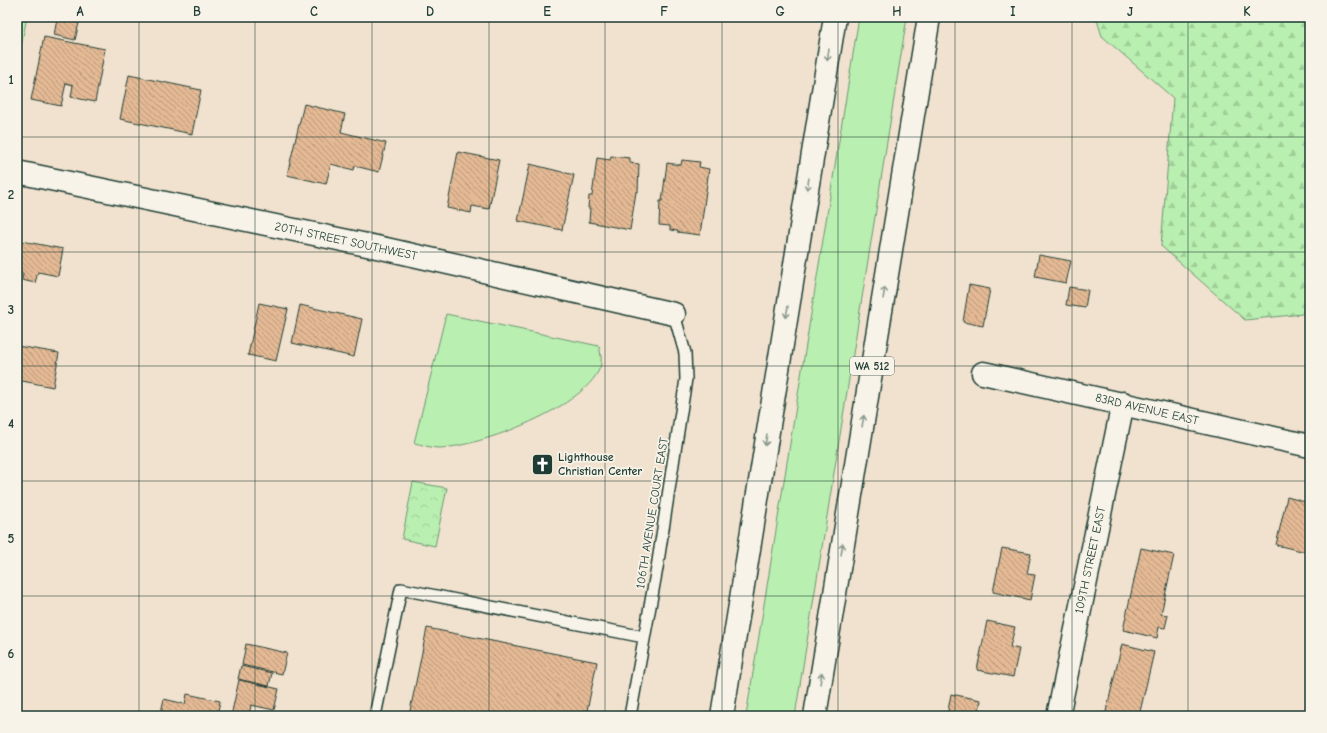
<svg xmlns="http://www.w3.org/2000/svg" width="1327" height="733" viewBox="0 0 1327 733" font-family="'Comic Neue',sans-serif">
  <defs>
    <pattern id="forest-firs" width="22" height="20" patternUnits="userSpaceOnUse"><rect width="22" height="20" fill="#b9efb0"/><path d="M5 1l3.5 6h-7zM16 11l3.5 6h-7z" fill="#9fce98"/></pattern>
    <pattern id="park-crowns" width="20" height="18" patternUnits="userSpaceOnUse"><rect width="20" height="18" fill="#b9efb0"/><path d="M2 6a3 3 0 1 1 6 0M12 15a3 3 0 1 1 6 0" fill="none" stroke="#9fce98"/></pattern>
    <pattern id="building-back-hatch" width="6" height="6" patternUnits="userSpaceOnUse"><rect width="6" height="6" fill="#e4b994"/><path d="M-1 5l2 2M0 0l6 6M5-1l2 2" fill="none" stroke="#b8987a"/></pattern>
  </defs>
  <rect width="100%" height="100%" fill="#f1e2cf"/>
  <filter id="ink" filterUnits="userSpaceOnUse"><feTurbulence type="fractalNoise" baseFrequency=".025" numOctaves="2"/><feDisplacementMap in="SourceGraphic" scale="8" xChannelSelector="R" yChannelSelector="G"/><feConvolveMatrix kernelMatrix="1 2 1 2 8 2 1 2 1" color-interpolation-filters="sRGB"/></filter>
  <g filter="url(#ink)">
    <!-- grass -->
    <path fill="#b9efb0" stroke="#6c9672" d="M17 17H27L17 66Z
      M859 17H907L795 716H746Z
      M446 314 599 346C600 351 602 359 601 364 591 406 477 448 438 448 430 448 421 444 414 443Z"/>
    <!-- forest -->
    <path fill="url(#forest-firs)" stroke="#6c9672" d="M1096 17H1310V296L1302 314 1245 320 1161 246 1173 98 1102 36Z"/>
    <!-- park -->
    <path fill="url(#park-crowns)" stroke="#6c9672" d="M413 482 447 488 435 546 402 539Z"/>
    <!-- building -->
    <path fill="url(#building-back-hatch)" stroke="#1f3d34" d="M57 19 79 23 75 40 54 35Z
      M44 37 105 49 95 102 71 97 73 85 66 83 61 106 31 100Z
      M129 75 201 90 192 134 120 119Z
      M304 104 345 114 341 132 386 143 379 172 355 166 354 170 331 164 326 184 287 175Z
      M458 152 499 160 489 209 472 206 471 213 447 208Z
      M611 156 630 158V163L639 164 638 192H636L630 230 589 222 590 208H588L589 196H592L597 158 610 160Z
      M682 160 700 162 699 167 709 169 700 235 677 232 678 231 670 230V226L659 225 660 201H662L667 163 681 165Z
      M530 164 574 175 562 230 518 221Z
      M17 240 63 249 58 276 38 272 35 283 22 280 23 273 17 272Z
      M1039 255 1071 261 1066 283 1035 277Z
      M969 285 990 289 983 326 963 322Z
      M1069 287 1088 290 1085 308 1066 305Z
      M259 303 288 309 276 361 248 355Z
      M300 305 362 319 354 357 292 343Z
      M17 346 59 353 53 387 17 380Z
      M1287 497 1309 503 1307 514 1310 515V553L1276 545Z
      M1002 548 1031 553 1027 574 1035 575 1030 600 993 592Z
      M1141 548 1174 555 1161 614 1168 615 1165 628 1159 627 1157 638 1123 630Z
      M987 621 1015 627 1010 647 1019 649 1013 677 977 670Z
      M427 628 597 662 586 716H409Z
      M246 644 287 653 282 674 242 665Z
      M1122 644 1154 652 1139 716H1105Z
      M241 666 272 673 269 686 238 679Z
      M239 680 279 689 274 710 251 705 249 716H231Z
      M187 694 220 701 217 716H160L164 699 185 704Z
      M951 694 981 700 978 716H947Z"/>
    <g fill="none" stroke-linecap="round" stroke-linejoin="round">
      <defs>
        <path id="lane" d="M375 716 401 589 644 637
          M630 716 657 568 686 379 685 353 674 314"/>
        <path id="street" d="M17 172 386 249 674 314
          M983 373 1310 446
          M1058 716 1123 403"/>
        <path id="highway" d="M722 716 835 17
          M815 716 929 17"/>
      </defs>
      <!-- lane casing -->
      <use href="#lane" stroke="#1f3d34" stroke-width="14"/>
      <!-- street casing -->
      <use href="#street" stroke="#1f3d34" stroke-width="25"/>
      <!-- highway casing -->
      <use href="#highway" stroke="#1f3d34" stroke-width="25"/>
      <!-- lane -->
      <use href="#lane" stroke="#f7f3e8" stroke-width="11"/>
      <!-- street -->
      <use href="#street" stroke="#f7f3e8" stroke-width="22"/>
      <!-- highway -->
      <use href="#highway" stroke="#f7f3e8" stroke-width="22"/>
    </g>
    <!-- one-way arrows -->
    <defs><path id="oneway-shaft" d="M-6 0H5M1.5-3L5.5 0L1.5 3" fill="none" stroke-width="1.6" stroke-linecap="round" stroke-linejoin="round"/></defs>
    <g stroke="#8b988e">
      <use href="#oneway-shaft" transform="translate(828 55) rotate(99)"/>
      <use href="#oneway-shaft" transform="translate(808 184) rotate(99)"/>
      <use href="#oneway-shaft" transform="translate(884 293) rotate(-81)"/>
      <use href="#oneway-shaft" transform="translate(787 312) rotate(99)"/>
      <use href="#oneway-shaft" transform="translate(863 421) rotate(-81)"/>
      <use href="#oneway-shaft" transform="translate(766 440) rotate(99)"/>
      <use href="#oneway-shaft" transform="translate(842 549) rotate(-81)"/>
      <use href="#oneway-shaft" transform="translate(821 678) rotate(-81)"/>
    </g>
  </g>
  <!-- grid -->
  <path fill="none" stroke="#1f3d34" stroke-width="1" stroke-opacity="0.55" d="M139 17V716M255 17V716M372 17V716M489 17V716M605 17V716M722 17V716M838 17V716M955 17V716M1072 17V716M1188 17V716M17 137H1310M17 252H1310M17 366H1310M17 481H1310M17 596H1310"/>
  <!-- icons -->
  <defs>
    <symbol id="church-square" viewBox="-11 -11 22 22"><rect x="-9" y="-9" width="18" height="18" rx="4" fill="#1f3d34" stroke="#f7f3e8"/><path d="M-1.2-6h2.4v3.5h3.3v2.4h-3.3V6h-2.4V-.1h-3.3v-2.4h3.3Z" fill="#fff"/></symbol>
  </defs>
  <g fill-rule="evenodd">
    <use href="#church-square" x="530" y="452" width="25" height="25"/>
  </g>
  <g text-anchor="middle" stroke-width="3.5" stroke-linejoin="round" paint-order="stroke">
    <!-- shield labels -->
    <rect fill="#f7f3e8" stroke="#60746a" stroke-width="1" x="850" y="357" width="44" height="18" rx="3"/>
    <g font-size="11" font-weight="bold" fill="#1f3d34">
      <text x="872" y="370">WA 512</text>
    </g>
    <!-- street labels -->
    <g font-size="12" fill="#1f3d34" stroke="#f7f3e8">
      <text transform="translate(346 241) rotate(12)" y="4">20TH STREET SOUTHWEST</text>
      <text transform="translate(1147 409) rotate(13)" y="4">83RD AVENUE EAST</text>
      <text transform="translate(652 513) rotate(-81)" y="4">106TH AVENUE COURT EAST</text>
      <text transform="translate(1090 560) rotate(-78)" y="4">109TH STREET EAST</text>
    </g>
    <!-- poi labels -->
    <g font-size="12" font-weight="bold" fill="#1f3d34" stroke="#f7f3e8" text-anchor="start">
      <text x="558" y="461">Lighthouse<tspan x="558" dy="14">Christian Center</tspan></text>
    </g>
  </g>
  <!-- margin -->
  <rect width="1327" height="733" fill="none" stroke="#f7f3e8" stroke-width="44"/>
  <rect x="22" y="22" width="1283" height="689" fill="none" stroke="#1f3d34" stroke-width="1.5"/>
  <g font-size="13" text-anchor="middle" font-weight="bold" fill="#1f3d34">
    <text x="80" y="16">A</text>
    <text x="197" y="16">B</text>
    <text x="314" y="16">C</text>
    <text x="430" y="16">D</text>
    <text x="547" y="16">E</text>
    <text x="664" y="16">F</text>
    <text x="780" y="16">G</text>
    <text x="897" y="16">H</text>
    <text x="1013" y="16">I</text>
    <text x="1130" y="16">J</text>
    <text x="1247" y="16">K</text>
    <text x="11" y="84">1</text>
    <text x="11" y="199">2</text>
    <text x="11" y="314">3</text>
    <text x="11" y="428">4</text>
    <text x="11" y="543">5</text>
    <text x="11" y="658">6</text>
  </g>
</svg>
